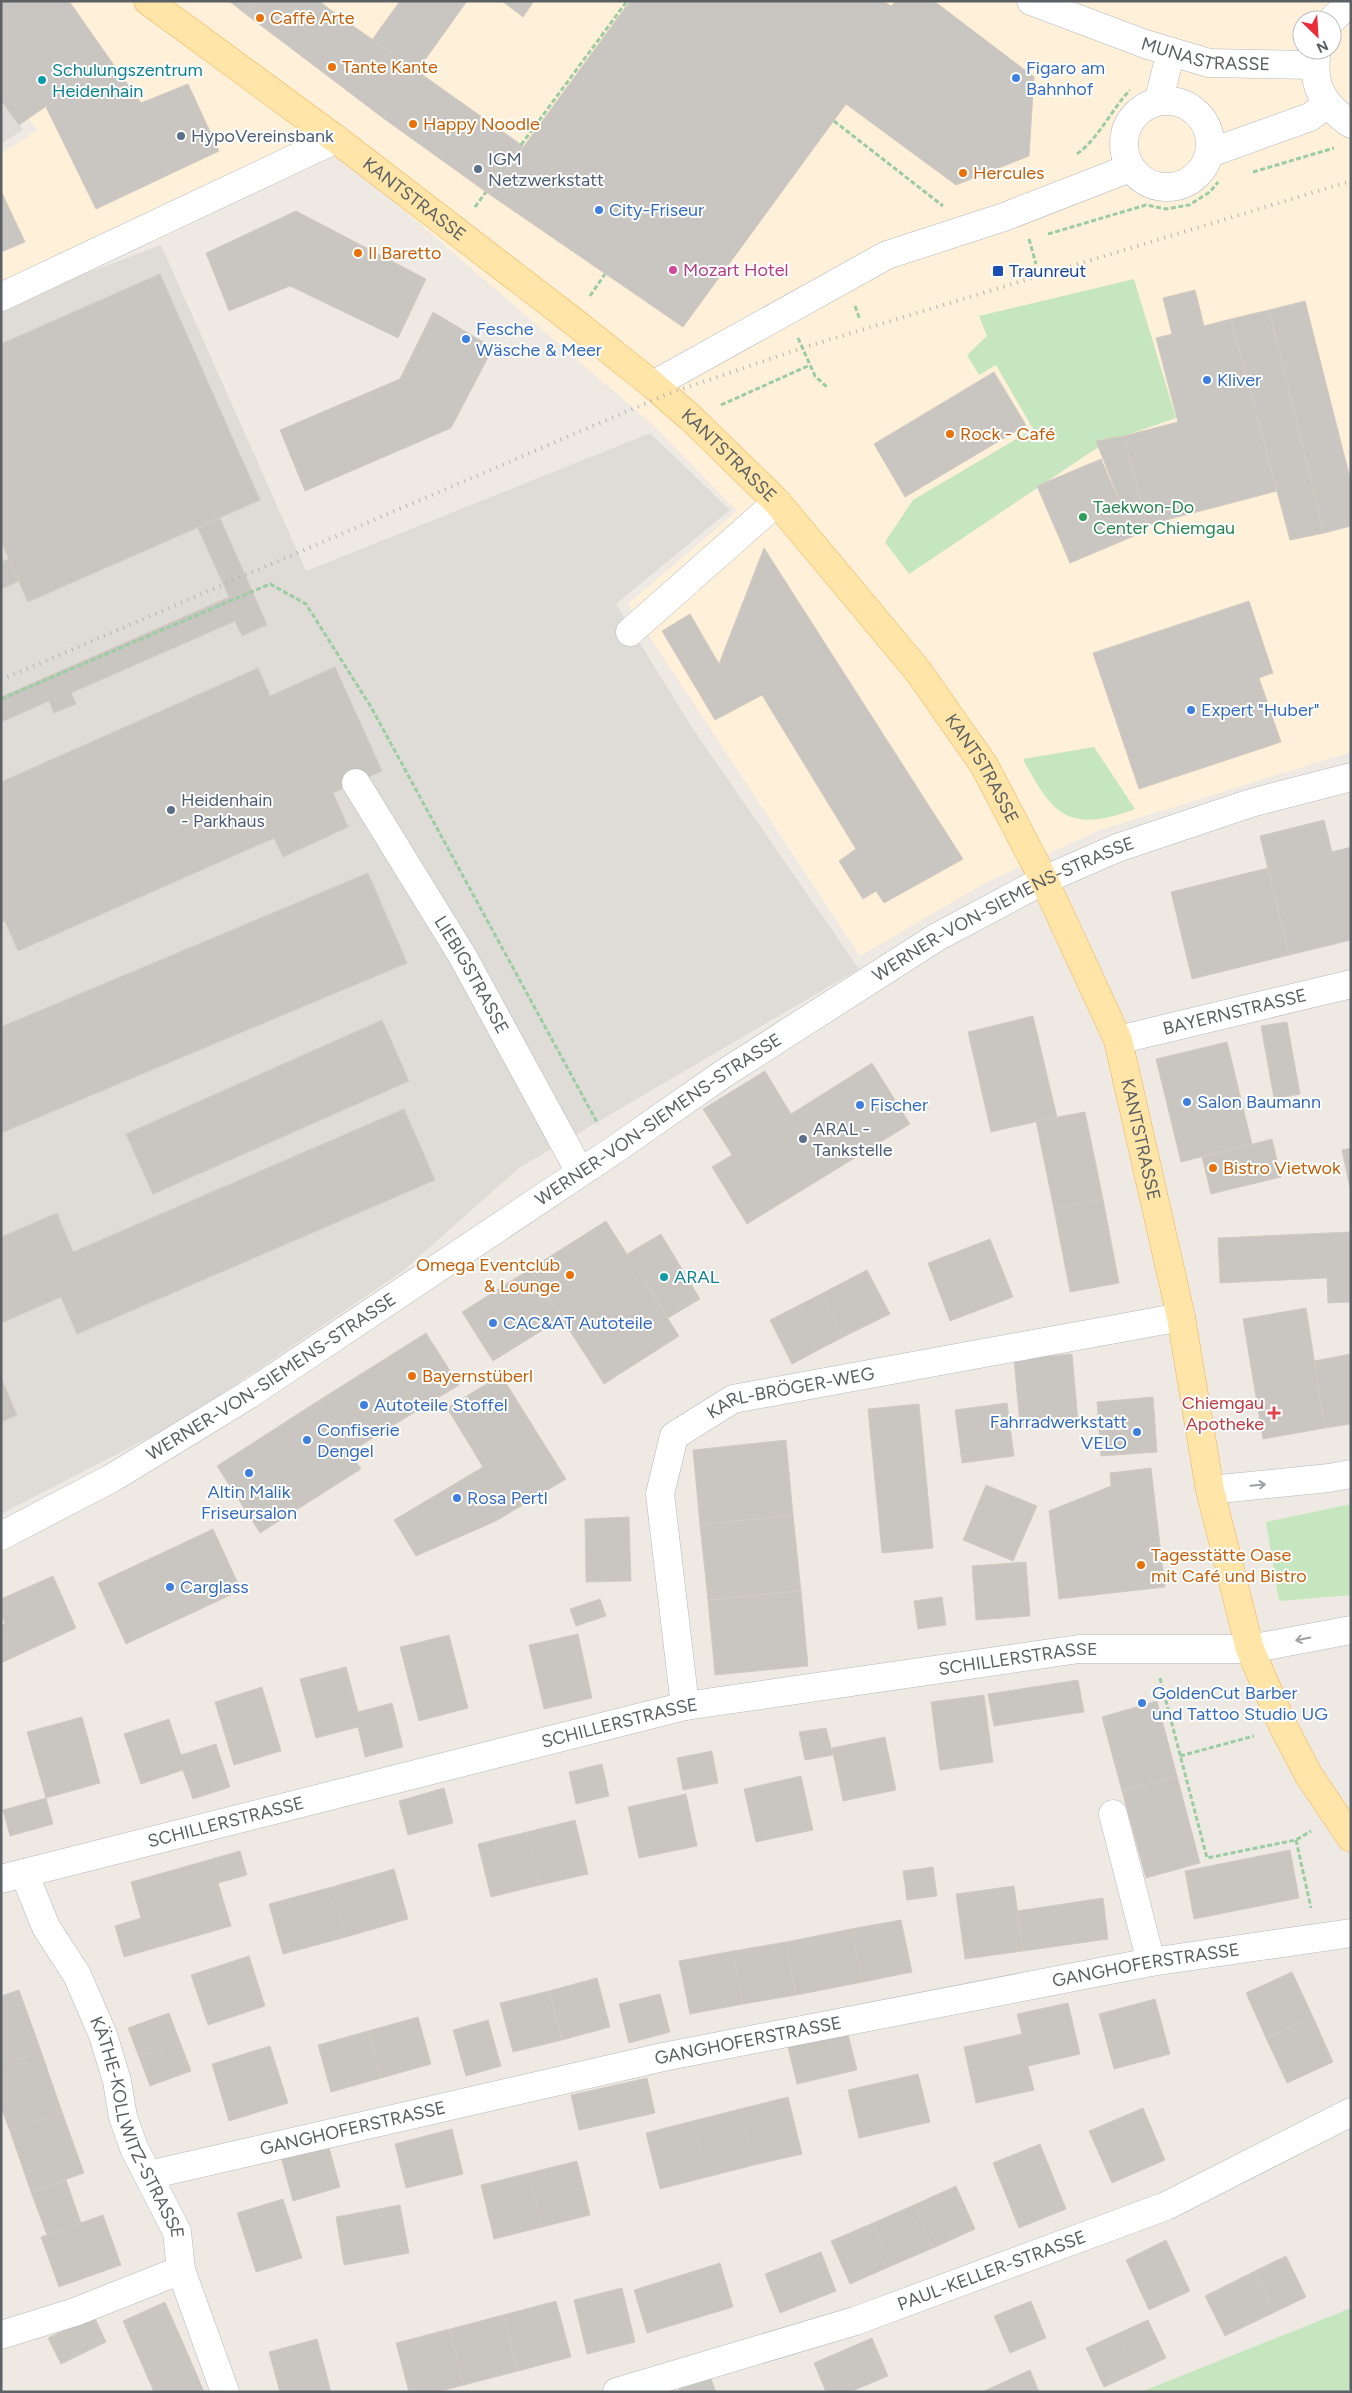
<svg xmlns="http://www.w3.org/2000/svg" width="1352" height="2393" viewBox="0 0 1352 2393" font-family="Figtree,sans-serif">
  <rect width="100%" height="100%" fill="#eeeae3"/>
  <!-- commercial -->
  <path fill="#fef0d9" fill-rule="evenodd" d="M1 1H1351V752L1100 830 983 884 860 956 628 604 737 511 653 425 335 151 161 239 1 299V154L37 130 1 81ZM1302 20H1332V50H1302Z"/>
  <!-- industrial -->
  <path fill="#dfdcd8" d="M1 98 23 130 1 144Z
    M161 245 306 571 650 433 730 510 616 604 693 729 859 969 519 1168 403 1271 183 1420 1 1514V305Z"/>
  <!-- green -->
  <path fill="#c5e6bf" d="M1134 279 1176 418 1124 436 1094 450 909 574 885 542 913 500 1033 429 996 365 979 375 967 355 987 336 979 316Z
    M1094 747 1135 809C1071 833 1053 817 1023 759Z
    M1351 1504V1595L1279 1601 1266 1522Z
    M1351 2308V2392H1141Z"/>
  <!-- building -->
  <path fill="#c9c5c0" stroke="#d3cbc2" d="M1 1H69L111 61 19 125 1 100Z
    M229 1H257L247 15Z
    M257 1H319L332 11 300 55 247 15Z
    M400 1H467L417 71 372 40Z
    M502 1H534L523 17Z
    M630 1H883L891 6 896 1H934L1034 77 1029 156 956 185 846 104 683 327 489 194Z
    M332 11 417 71 383 118 300 55Z
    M111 61 141 103 188 84 219 151 96 209 46 107Z
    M417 71 523 146 489 194 383 118Z
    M1 191 25 242 1 252Z
    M296 211 426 279 398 338 290 286 229 311 206 253Z
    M160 274 260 500 28 602 1 541V344Z
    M1195 290 1204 326 1231 319 1277 491 1147 525 1124 436 1178 422 1156 338 1172 334 1163 298Z
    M1305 301 1351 482V526L1324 533 1269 310Z
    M1269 310 1324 533 1290 540 1231 319Z
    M433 312 493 348 451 428 305 491 280 430 400 379Z
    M994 372 1026 425 905 497 874 444Z
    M1124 436 1147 525 1131 530 1096 441Z
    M1101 459 1134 536 1070 563 1037 486Z
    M220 518 267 625 242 636 235 621 71 693 76 704 54 713 49 701 1 722V697L229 597 198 528Z
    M764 548 963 859 884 903 876 891 863 899 839 861 856 849 762 695 715 720 662 631 690 614 719 664Z
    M9 559 19 581 1 589V562Z
    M1249 601 1273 673 1259 678 1281 742 1139 789 1093 653Z
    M335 667 382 771 333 793 348 827 283 857 274 838 18 951 5 921 1 922V782L258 668 270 696Z
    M1324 820 1332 852 1351 847V940L1289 955 1260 836Z
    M1268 868 1289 955 1192 979 1171 892Z
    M368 873 407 963 1 1133V1027Z
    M1033 1016 1057 1117 991 1132 968 1032Z
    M382 1020 409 1081 153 1194 126 1134Z
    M1287 1022 1300 1094 1274 1099 1261 1026Z
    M1227 1042 1252 1144 1181 1162 1156 1059Z
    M872 1063 910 1124 747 1224 712 1167 732 1155 703 1109 765 1071 791 1114Z
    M404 1109 435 1180 77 1334 61 1297 1 1323V1237L57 1213 73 1252Z
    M1085 1112 1103 1199 1054 1209 1036 1121Z
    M1272 1139 1281 1177 1211 1194 1202 1157Z
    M1351 1148V1193L1342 1150Z
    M1103 1199 1119 1283 1070 1292 1054 1209Z
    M606 1221 679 1336 604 1384 530 1269Z
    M1350 1232 1351 1302 1328 1303 1327 1278 1220 1283 1218 1238Z
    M661 1234 700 1299 668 1318 627 1254Z
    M990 1239 1013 1297 950 1321 928 1263Z
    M530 1269 562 1318 493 1361 462 1312Z
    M867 1270 890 1314 843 1337 821 1294Z
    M821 1294 843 1337 792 1364 770 1320Z
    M1306 1308 1325 1428 1263 1439 1243 1319Z
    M426 1333 459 1385 350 1452 318 1401Z
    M1072 1354 1078 1421 1020 1426 1014 1359Z
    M1351 1354V1424L1325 1428 1314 1361Z
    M501 1375 566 1479 496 1521 416 1556 394 1520 483 1467 447 1408Z
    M1 1378 17 1415 1 1422Z
    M1153 1397 1157 1452 1101 1456 1097 1402Z
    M318 1401 361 1469 260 1533 217 1466Z
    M1007 1403 1014 1456 962 1463 955 1410Z
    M919 1404 933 1548 882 1553 868 1409Z
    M786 1440 793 1515 700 1525 693 1450Z
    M1151 1468 1165 1587 1059 1599 1049 1511 1111 1486 1110 1473Z
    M986 1485 1037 1506 1013 1561 963 1540Z
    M793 1515 801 1591 708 1600 700 1525Z
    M629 1517 631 1581 586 1582 585 1519Z
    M213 1529 241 1590 126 1644 98 1583Z
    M1026 1562 1030 1616 976 1620 972 1566Z
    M53 1576 76 1628 1 1663V1625L5 1623 1 1614V1599Z
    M801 1591 808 1666 715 1675 708 1600Z
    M942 1597 946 1625 918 1629 914 1601Z
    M600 1599 606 1616 576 1626 570 1609Z
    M578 1634 592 1698 544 1709 529 1645Z
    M449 1635 468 1708 419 1721 400 1647Z
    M346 1667 358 1712 392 1703 403 1747 365 1757 358 1727 316 1738 300 1679Z
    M1078 1680 1084 1712 994 1726 988 1694Z
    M262 1687 281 1751 234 1765 215 1702Z
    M984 1695 993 1762 940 1770 931 1702Z
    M1157 1701 1177 1776 1122 1791 1102 1717Z
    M82 1717 100 1783 46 1798 27 1732Z
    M169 1719 181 1755 216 1744 230 1787 193 1799 183 1770 141 1784 124 1734Z
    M826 1728 833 1755 805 1760 799 1732Z
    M885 1737 896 1790 843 1801 832 1748Z
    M712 1751 718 1783 683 1790 677 1758Z
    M602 1764 609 1796 576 1804 569 1772Z
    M801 1776 813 1830 756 1842 744 1789Z
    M1177 1776 1200 1863 1146 1878 1122 1791Z
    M444 1788 453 1823 408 1835 399 1801Z
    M686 1794 697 1846 639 1858 628 1807Z
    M46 1798 53 1824 10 1836 3 1810Z
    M575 1820 588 1874 540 1885 527 1832Z
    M527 1832 540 1885 491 1897 478 1844Z
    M1290 1850 1299 1898 1194 1919 1185 1871Z
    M240 1851 247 1875 218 1883 231 1926 124 1957 115 1926 141 1918 131 1882Z
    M933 1867 937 1896 907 1900 903 1871Z
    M394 1869 408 1919 346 1937 332 1887Z
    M1014 1886 1023 1951 965 1959 956 1894Z
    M332 1887 346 1937 283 1954 269 1904Z
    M1103 1898 1108 1939 1023 1951 1017 1911Z
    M901 1920 912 1972 863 1982 851 1929Z
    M851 1929 863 1982 796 1995 786 1942Z
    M786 1942 796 1995 743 2004 733 1951Z
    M733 1951 743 2004 690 2014 679 1961Z
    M249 1956 265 2006 208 2025 191 1975Z
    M1292 1972 1313 2017 1266 2038 1246 1993Z
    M597 1978 610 2027 562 2040 549 1991Z
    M19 1990 41 2051 1 2065V1996Z
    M549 1991 562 2040 513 2052 500 2003Z
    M660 1994 670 2032 629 2043 619 2004Z
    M1155 1999 1170 2054 1114 2069 1099 2014Z
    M1068 2003 1080 2054 1028 2066 1034 2090 976 2103 964 2047 1022 2034 1017 2014Z
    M169 2013 180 2042 139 2057 128 2028Z
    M418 2017 431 2064 381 2078 368 2031Z
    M1313 2017 1333 2062 1287 2083 1266 2038Z
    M488 2020 501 2066 466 2076 453 2030Z
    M847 2030 857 2070 797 2084 787 2043Z
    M368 2031 381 2078 331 2092 318 2045Z
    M180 2042 191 2071 150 2086 139 2057Z
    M270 2046 288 2103 229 2121 212 2064Z
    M41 2051 62 2112 10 2131 1 2107V2065Z
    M918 2074 930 2122 859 2138 848 2090Z
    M647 2078 655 2113 579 2130 571 2095Z
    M788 2097 802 2154 754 2165 740 2109Z
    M1143 2108 1165 2160 1112 2183 1089 2131Z
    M740 2109 754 2165 707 2177 693 2121Z
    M62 2112 84 2173 31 2192 10 2131Z
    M693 2121 707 2177 660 2189 646 2133Z
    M452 2129 463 2174 406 2188 395 2144Z
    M328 2144 340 2187 293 2201 281 2157Z
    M1040 2144 1066 2209 1019 2228 993 2163Z
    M577 2161 590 2215 542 2227 529 2173Z
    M529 2173 542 2227 494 2239 481 2185Z
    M66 2180 81 2223 47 2235 31 2192Z
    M956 2186 975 2229 933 2248 914 2205Z
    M283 2199 302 2258 256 2272 237 2213Z
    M400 2205 409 2253 344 2265 336 2217Z
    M914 2205 933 2248 891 2266 873 2223Z
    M103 2215 121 2265 59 2287 41 2237Z
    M873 2223 891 2266 850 2284 831 2241Z
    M1166 2240 1190 2291 1149 2310 1126 2260Z
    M821 2252 836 2291 780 2313 765 2274Z
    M1286 2256 1306 2297 1275 2312 1255 2271Z
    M720 2263 733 2307 647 2333 634 2290Z
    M1255 2271 1275 2312 1225 2336 1205 2296Z
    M622 2288 635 2342 587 2354 574 2300Z
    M556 2301 571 2357 518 2371 503 2315Z
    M1031 2301 1046 2338 1010 2353 994 2316Z
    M165 2302 193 2366 151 2385 123 2321Z
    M503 2315 518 2371 464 2385 450 2329Z
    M94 2316 106 2342 61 2364 48 2338Z
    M1148 2320 1166 2358 1135 2373 1117 2334Z
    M450 2329 464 2385 437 2392H409L396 2343Z
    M1117 2334 1135 2373 1104 2387 1086 2348Z
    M872 2338 888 2376 850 2392H826L814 2363Z
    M317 2339 331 2392H280L269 2352Z
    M193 2366 204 2392H154L151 2385Z
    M1030 2370 1039 2392H982Z
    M711 2379 716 2392H680L679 2389Z"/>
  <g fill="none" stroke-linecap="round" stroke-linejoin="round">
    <defs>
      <g id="minor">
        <path id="s1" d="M1031 1 1145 44 1209 63 1315 65"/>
        <path d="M1332 20 1351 1"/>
        <path d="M1317 50C1311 85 1322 104 1351 124"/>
        <path d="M1162 100 1161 91 1171 52"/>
        <circle cx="1167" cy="144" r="43"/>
        <path d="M1210 153 1310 117 1327 104"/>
        <path d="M1 297 336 139"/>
        <path d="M653 385 887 255 1004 217 1130 168"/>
        <path d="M630 632 777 502"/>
        <path id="s2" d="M356 783 463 957 580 1172"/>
        <path id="s3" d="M1118 1040 1351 984"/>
        <path d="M1210 1490 1329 1478 1351 1474"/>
        <path id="s4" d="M1 1536 112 1478 248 1395 614 1150 723 1074 937 937 1044 880 1117 848 1251 803 1351 777"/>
        <path id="s5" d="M685 1706 660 1494 674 1436 733 1399 1181 1317"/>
        <path d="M1113 1814 1151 1962"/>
        <path id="s6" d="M24 1873 46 1927 77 1975 103 2035 117 2081 123 2117 134 2148 177 2232 181 2270 225 2392"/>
        <path id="s7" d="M1 1879 685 1706 1079 1649H1250L1351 1630"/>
        <path id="s8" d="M149 2175 663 2057 1151 1962 1351 1933"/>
        <path d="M1 2335 75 2312 181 2270"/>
        <path id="s9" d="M617 2392 855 2321 1166 2206 1351 2112"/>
      </g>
      <g id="major">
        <path id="s10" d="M148 1 336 139 573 321 653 385 692 419 777 502 918 671 984 765 1044 880 1118 1040 1181 1317 1210 1490 1250 1649 1283 1726 1308 1774 1351 1838"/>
      </g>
    </defs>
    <!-- minor casing -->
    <use href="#minor" stroke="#b4b7bb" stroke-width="29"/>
    <!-- major casing -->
    <use href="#major" stroke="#f2b258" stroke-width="29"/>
    <!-- path -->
    <path stroke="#9bcca2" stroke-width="3" stroke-dasharray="5 2.5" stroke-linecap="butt" d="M834 121 943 206
      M521 145 627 1
      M1077 154C1099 138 1111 110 1130 90
      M1253 172 1334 148
      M475 207 486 192
      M1048 234 1146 205 1166 209 1189 205 1210 192 1218 182
      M1029 239 1036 264
      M590 296 605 274
      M855 306 860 320
      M798 338 815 376 828 388
      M721 405 810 365
      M1 699 270 584 306 604 371 707 598 1124
      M1160 1678 1207 1858 1296 1840 1311 1831
      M1180 1756 1254 1736
      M1296 1840 1311 1908"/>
    <!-- minor -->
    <use href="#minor" stroke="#fff" stroke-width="28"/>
    <!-- major -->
    <use href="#major" stroke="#ffe5a8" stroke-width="28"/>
    <!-- rail -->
    <path stroke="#b2b3b4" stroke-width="4" stroke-dasharray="1 6" stroke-linecap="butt" d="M1 680 665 395 802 348 1351 181"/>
  </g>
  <!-- one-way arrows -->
  <defs><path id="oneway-shaft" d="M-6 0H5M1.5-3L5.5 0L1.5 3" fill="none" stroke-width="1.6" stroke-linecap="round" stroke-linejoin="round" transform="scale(1.25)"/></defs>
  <g stroke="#9da0a2">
    <use href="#oneway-shaft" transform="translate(1258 1485) rotate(-5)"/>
    <use href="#oneway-shaft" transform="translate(1303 1639) rotate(169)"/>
  </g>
  <!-- markers -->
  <g fill="#e8710a" stroke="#fff" stroke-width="2">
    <circle cx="260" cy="18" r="5"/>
    <circle cx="332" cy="67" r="5"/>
    <circle cx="413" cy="124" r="5"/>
    <circle cx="963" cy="173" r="5"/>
    <circle cx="358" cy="253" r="5"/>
    <circle cx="950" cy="434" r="5"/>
    <circle cx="1213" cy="1168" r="5"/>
    <circle cx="570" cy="1275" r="5"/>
    <circle cx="412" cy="1376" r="5"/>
    <circle cx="1141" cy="1565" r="5"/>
  </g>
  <g fill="#3f7fe0" stroke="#fff" stroke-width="2">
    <circle cx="1016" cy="78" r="5"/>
    <circle cx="599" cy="210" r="5"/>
    <circle cx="466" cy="339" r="5"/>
    <circle cx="1207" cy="380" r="5"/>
    <circle cx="1191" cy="710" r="5"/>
    <circle cx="1187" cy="1102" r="5"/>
    <circle cx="860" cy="1105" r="5"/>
    <circle cx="493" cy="1323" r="5"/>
    <circle cx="364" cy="1405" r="5"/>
    <circle cx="1137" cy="1432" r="5"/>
    <circle cx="307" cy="1440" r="5"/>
    <circle cx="249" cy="1473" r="5"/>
    <circle cx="457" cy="1498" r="5"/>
    <circle cx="170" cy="1587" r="5"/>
    <circle cx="1142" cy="1703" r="5"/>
  </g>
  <g fill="#0f9aa8" stroke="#fff" stroke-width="2">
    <circle cx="42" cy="80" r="5"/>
    <circle cx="664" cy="1277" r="5"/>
  </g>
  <g fill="#5c6f8a" stroke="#fff" stroke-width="2">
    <circle cx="181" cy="136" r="5"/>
    <circle cx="478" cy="169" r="5"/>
    <circle cx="171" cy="810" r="5"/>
    <circle cx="803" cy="1139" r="5"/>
  </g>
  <circle fill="#d1479c" stroke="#fff" stroke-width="2" cx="673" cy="270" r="5"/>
  <rect fill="#1a4fb4" stroke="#fff" stroke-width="2" x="992" y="265" width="12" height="12" rx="2.5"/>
  <circle fill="#2e9e5b" stroke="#fff" stroke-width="2" cx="1083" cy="517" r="5"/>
  <path fill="#e0444e" stroke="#fff" stroke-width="2" d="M1271.5 1405.5h5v5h5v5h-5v5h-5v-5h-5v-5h5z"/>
  <g text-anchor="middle" stroke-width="4" stroke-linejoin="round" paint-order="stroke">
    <!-- food labels -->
    <g font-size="18" fill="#c56008" stroke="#fff" text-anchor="start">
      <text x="270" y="24">Caffè Arte</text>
      <text x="342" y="73">Tante Kante</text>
      <text x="423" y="130">Happy Noodle</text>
      <text x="973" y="179">Hercules</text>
      <text x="368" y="259">Il Baretto</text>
      <text x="960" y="440">Rock - Café</text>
      <text x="1223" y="1174">Bistro Vietwok</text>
      <text x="560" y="1271" text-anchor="end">Omega Eventclub<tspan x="560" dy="21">&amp; Lounge</tspan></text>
      <text x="422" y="1382">Bayernstüberl</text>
      <text x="1151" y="1561">Tagesstätte Oase<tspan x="1151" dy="21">mit Café und Bistro</tspan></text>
    </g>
    <!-- street labels -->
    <g font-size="18" fill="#5b6064" stroke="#fff">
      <text dy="6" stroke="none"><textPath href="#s1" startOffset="184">MUNASTRASSE</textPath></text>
      <text dy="6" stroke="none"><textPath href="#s10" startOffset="332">KANTSTRASSE</textPath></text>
      <text dy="6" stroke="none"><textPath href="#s10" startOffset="738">KANTSTRASSE</textPath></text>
      <text dy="6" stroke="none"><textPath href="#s10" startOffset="1142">KANTSTRASSE</textPath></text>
      <text dy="6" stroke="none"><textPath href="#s4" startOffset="1184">WERNER-VON-SIEMENS-STRASSE</textPath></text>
      <text dy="6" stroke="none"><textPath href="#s2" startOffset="224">LIEBIGSTRASSE</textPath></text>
      <text dy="6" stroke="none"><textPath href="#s3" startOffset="120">BAYERNSTRASSE</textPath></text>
      <text dy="6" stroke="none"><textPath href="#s4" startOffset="779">WERNER-VON-SIEMENS-STRASSE</textPath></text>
      <text dy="6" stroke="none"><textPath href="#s10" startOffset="1548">KANTSTRASSE</textPath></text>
      <text dy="6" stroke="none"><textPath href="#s4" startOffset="314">WERNER-VON-SIEMENS-STRASSE</textPath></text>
      <text dy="6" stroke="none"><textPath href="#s5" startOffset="400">KARL-BRÖGER-WEG</textPath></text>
      <text dy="6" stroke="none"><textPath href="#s7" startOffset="1042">SCHILLERSTRASSE</textPath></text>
      <text dy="6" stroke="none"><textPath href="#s7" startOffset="638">SCHILLERSTRASSE</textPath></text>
      <text dy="6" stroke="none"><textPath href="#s7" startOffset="232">SCHILLERSTRASSE</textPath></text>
      <text dy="6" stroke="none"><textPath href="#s8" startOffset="1019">GANGHOFERSTRASSE</textPath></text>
      <text dy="6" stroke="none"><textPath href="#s8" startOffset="614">GANGHOFERSTRASSE</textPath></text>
      <text dy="6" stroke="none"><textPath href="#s6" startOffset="280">KÄTHE-KOLLWITZ-STRASSE</textPath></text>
      <text dy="6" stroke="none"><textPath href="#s8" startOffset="209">GANGHOFERSTRASSE</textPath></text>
      <text dy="6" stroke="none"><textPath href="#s9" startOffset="394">PAUL-KELLER-STRASSE</textPath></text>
    </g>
    <!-- shop labels -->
    <g font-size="18" fill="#366cbe" stroke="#fff" text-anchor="start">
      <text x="1026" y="74">Figaro am<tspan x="1026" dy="21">Bahnhof</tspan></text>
      <text x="609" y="216">City-Friseur</text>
      <text x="476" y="335">Fesche<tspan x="476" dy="21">Wäsche &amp; Meer</tspan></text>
      <text x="1217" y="386">Kliver</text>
      <text x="1201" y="716">Expert "Huber"</text>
      <text x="1197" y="1108">Salon Baumann</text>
      <text x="870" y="1111">Fischer</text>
      <text x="503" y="1329">CAC&amp;AT Autoteile</text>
      <text x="374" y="1411">Autoteile Stoffel</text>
      <text x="1127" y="1428" text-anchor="end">Fahrradwerkstatt<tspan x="1127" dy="21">VELO</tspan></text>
      <text x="317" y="1436">Confiserie<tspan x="317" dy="21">Dengel</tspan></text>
      <text x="249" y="1498" text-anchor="middle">Altin Malik<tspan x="249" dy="21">Friseursalon</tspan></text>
      <text x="467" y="1504">Rosa Pertl</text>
      <text x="180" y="1593">Carglass</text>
      <text x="1152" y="1699">GoldenCut Barber<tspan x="1152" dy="21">und Tattoo Studio UG</tspan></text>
    </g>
    <!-- culture labels -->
    <g font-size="18" fill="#0d838f" stroke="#fff" text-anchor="start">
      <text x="52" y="76">Schulungszentrum<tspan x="52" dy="21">Heidenhain</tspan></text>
      <text x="674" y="1283">ARAL</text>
    </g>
    <!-- service labels -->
    <g font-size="18" fill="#4e5e75" stroke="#fff" text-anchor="start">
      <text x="191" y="142">HypoVereinsbank</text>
      <text x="488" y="165">IGM<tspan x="488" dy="21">Netzwerkstatt</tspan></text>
      <text x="181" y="806">Heidenhain<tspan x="181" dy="21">- Parkhaus</tspan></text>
      <text x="813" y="1135">ARAL -<tspan x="813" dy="21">Tankstelle</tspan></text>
    </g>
    <!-- hotel labels -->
    <g font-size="18" fill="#b23c85" stroke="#fff" text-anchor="start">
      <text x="683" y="276">Mozart Hotel</text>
    </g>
    <!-- transit labels -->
    <g font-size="18" fill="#164399" stroke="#fff" text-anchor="start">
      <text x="1009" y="277">Traunreut</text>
    </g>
    <!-- leisure labels -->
    <g font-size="18" fill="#27864d" stroke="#fff" text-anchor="start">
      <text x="1093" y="513">Taekwon-Do<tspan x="1093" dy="21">Center Chiemgau</tspan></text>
    </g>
    <!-- health labels -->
    <g font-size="18" fill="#be3a42" stroke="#fff" text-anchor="end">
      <text x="1264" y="1409">Chiemgau<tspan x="1264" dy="21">Apotheke</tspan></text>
    </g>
  </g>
  <!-- border -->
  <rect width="1352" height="2393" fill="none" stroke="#5b6064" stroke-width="5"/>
  <!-- north arrow -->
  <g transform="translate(1317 35) rotate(155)"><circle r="24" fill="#ffffff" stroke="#bdbfc1"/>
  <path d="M0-4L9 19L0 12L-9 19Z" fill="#ea2d39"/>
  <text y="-8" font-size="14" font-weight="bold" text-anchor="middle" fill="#5b6064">N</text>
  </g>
</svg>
